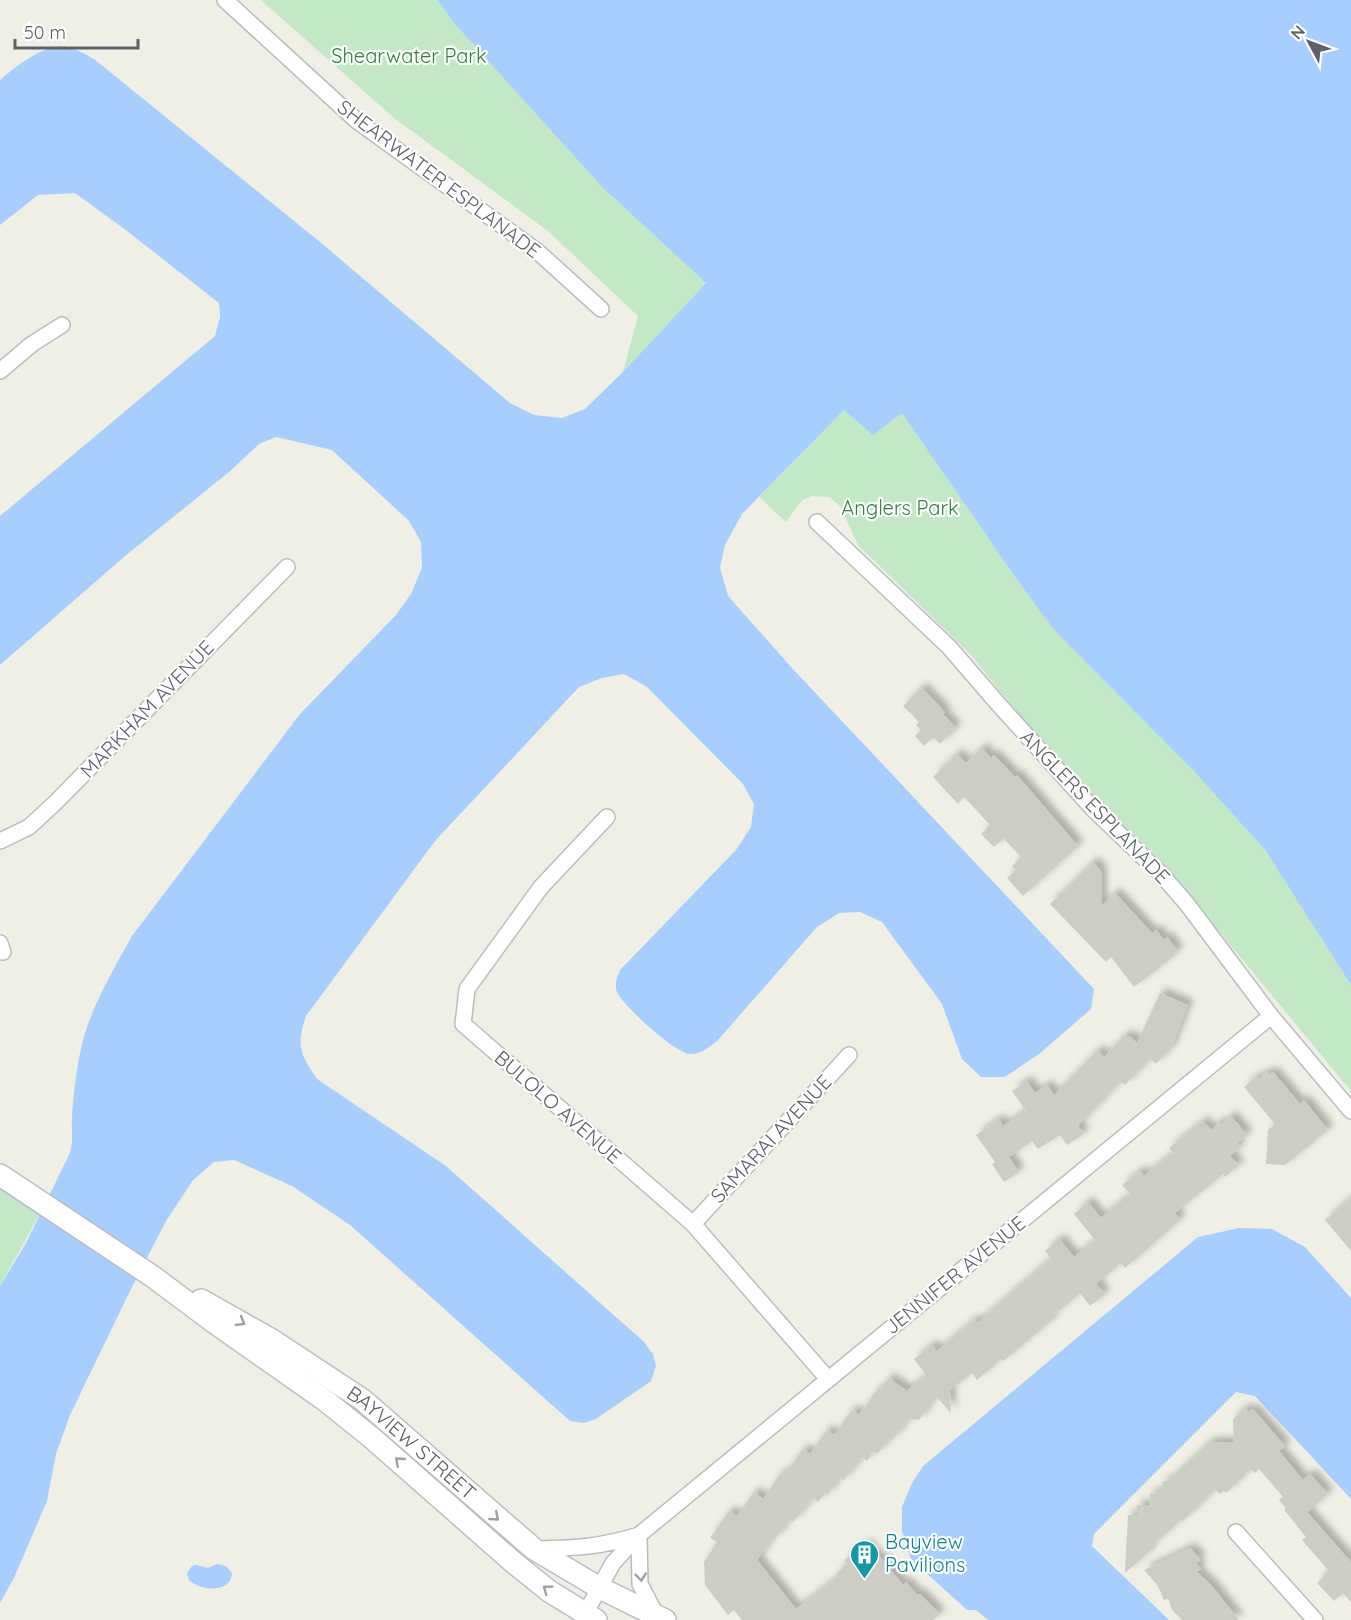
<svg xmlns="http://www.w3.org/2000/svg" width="1351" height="1620" viewBox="0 0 1351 1620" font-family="Quicksand,sans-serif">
  <defs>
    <filter id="shadow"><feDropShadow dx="5.5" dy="-5.5" stdDeviation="3" flood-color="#0004"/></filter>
  </defs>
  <rect width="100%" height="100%" fill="#f0efe6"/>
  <!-- green -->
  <path fill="#c2e8c6" d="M261 0H438L453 22 602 187 706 283 623 372 638 316 548 231 394 118Z
    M844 410 902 413 1015 577 1054 630 1192 769 1265 850 1351 985V1091L1179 883 1064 770 970 654 858 545 840 506 829 497 812 496 802 500 786 522 759 497Z
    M0 1188 39 1215 0 1286Z"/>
  <!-- water -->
  <path fill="#a6ceff" d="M438 0H1351V985L1265 850 1192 769 1054 630 1015 577 902 413 873 435 844 410 742 514 725 545 720 568 728 596 792 668 1094 989 1091 1009 1039 1054 1005 1077H981L962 1059 942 1004 882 922 860 912 839 913 817 927 718 1040C709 1047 702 1054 690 1054 675 1053 623 1006 617 992 614 984 617 978 620 970L736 850 751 827 754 804 743 784 647 687 624 674 602 678 579 687 435 841 306 1016C296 1046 300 1054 317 1079L446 1166 643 1341 653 1354 656 1366 651 1381 596 1419 584 1423 570 1421 350 1225 292 1186 234 1160 214 1162 193 1180 166 1221 130 1291 70 1415 56 1454 47 1501 14 1578 0 1603V1286L26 1243 70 1153C74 1138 71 1132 72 1117 73 1096 76 1074 80 1053 88 1012 112 972 132 936L300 714 396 615 411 594 422 568 421 542 409 521 332 450 276 437 259 444 229 472 125 556 0 665V516L215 336 220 317 219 303 127 231 75 193 38 195 0 225V80C17 66 44 43 67 47 76 48 86 55 94 59L320 242 510 403 534 415 562 418 585 409 623 372 706 283 602 187 453 22Z
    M1239 1228 1272 1229 1305 1247 1351 1298V1499L1255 1396 1236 1392 1094 1534 1092 1546 1169 1620H988L976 1610H967L911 1559 902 1531V1507L912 1483 923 1466 1198 1237Z
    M217 1564 226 1566 232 1573C231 1594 200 1591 189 1580L187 1573 192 1566 197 1565 208 1568Z"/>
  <!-- building -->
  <path fill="#cdccc5" filter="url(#shadow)" d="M922 688 945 712 943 714 956 728 940 744 933 737 924 746 915 736 921 730 916 725 919 722 903 706Z
    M982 748 991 758 994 755 1015 777 1017 775 1078 846 1023 896 1007 878 1016 870 1012 866 1021 857 1003 838 994 847 981 834 990 825 964 797 958 804 933 777 957 754 966 763Z
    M1093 862 1101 871 1102 905 1115 893 1152 933 1156 930 1164 940 1167 937 1178 951 1174 954 1175 955 1134 987 1111 957 1106 962 1050 904Z
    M1160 993 1188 1005 1171 1048 1156 1064 1150 1059 1125 1085 1121 1081 1078 1126 1084 1134 1067 1145 1060 1135 1038 1149 1032 1141 1009 1157 1019 1172 1004 1182 992 1164 995 1162 976 1135 999 1119 1003 1126 1026 1111 1012 1091 1027 1081 1035 1093 1047 1085 1054 1095 1098 1050 1104 1057 1125 1035 1128 1038 1130 1036 1137 1043Z
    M1267 1072 1269 1075 1273 1072 1300 1104 1304 1100 1328 1130 1285 1165 1266 1164 1268 1130 1275 1124 1244 1087 1256 1077 1259 1079Z
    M1231 1116 1247 1135 1237 1143 1240 1147 1230 1156 1239 1165 1225 1177 1223 1174 1175 1213 1180 1220 1125 1268 1121 1263 1096 1284 1105 1294 1090 1306 1080 1293 1050 1318 1052 1320 1003 1361 1001 1359 977 1380 972 1373 950 1390 951 1413 936 1396 919 1420 909 1419 892 1440 890 1438 878 1453 873 1452 867 1461 862 1457 844 1480 840 1478 828 1494 825 1493 818 1502 813 1498 793 1522 790 1519 776 1538 774 1536 757 1560 796 1609 839 1576 836 1573 848 1564 844 1560 866 1544 878 1559 880 1557 903 1585 906 1582 916 1594H920L940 1614 934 1620H742L734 1610 728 1615 705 1585 704 1562 717 1542 710 1538 729 1511 737 1516 754 1492 763 1499 781 1473 784 1475 803 1449 810 1454 827 1430 834 1435 852 1410 859 1415 877 1390H880L889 1378 907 1391 926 1375 914 1359 932 1345 937 1351 975 1319 977 1323 1051 1258 1045 1251 1059 1239 1074 1257 1095 1240 1074 1214 1088 1202 1101 1218 1130 1194 1122 1185 1140 1171 1144 1176 1173 1153 1169 1148 1203 1121 1211 1130 1219 1122 1221 1125Z
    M1351 1198V1251L1325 1220Z
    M1245 1408 1248 1412 1253 1409 1285 1446 1279 1451 1303 1480 1310 1474 1328 1494 1307 1512 1351 1562V1602L1343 1593 1334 1601 1317 1583 1329 1571 1302 1540 1306 1537 1285 1511V1507L1279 1500 1283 1497 1259 1469 1255 1473 1251 1469 1226 1493 1224 1491 1220 1494 1215 1489 1183 1521 1181 1520 1148 1549H1152L1125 1573 1128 1515H1137V1505H1149L1150 1493 1155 1494 1163 1487V1481H1168L1209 1443 1234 1442 1233 1419Z
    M1190 1548 1201 1560 1196 1563 1201 1569 1197 1572 1212 1586 1239 1620H1182L1172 1610 1168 1599 1164 1600 1158 1586 1144 1570Z"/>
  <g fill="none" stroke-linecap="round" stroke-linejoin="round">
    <defs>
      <path id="street" d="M225 0 357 121 537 251 601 309
        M0 371 32 344 62 325
        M817 522 949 647 1000 706 1093 809 1161 874 1187 904 1271 1016 1351 1111
        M607 817 541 887 467 989 463 1024 693 1224 828 1379
        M0 841 29 827 56 802 287 567
        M0 943 3 952
        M693 1224 849 1055
        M1236 1532 1315 1620
        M536 1549C576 1548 601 1547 639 1535L640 1584 656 1615
        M585 1614 613 1563 639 1535 1271 1016"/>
      <g id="secondary">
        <path d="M0 1175 152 1276 215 1323 326 1401 372 1438 513 1562 549 1591 596 1620"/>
        <path id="s1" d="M201 1300 272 1340 363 1400 534 1549 598 1587 665 1620"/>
      </g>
    </defs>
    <!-- street casing -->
    <use href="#street" stroke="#babcc1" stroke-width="18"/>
    <!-- secondary casing -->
    <use href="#secondary" stroke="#bbbdc3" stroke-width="24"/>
    <!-- street -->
    <use href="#street" stroke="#fff" stroke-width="15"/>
    <!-- secondary -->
    <use href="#secondary" stroke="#fff" stroke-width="21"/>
  </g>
  <!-- one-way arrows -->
  <defs><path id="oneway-chevron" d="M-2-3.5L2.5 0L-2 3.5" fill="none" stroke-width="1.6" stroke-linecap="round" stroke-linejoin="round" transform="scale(1.5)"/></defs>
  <g stroke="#9ea0a3">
    <use href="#oneway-chevron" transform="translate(241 1322) rotate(30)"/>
    <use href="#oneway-chevron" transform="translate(399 1461) rotate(-139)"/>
    <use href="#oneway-chevron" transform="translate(495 1517) rotate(41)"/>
    <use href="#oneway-chevron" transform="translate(641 1577) rotate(84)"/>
    <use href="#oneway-chevron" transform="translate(547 1589) rotate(-143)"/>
  </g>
  <!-- icons -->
  <defs>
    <symbol id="building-pin" viewBox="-11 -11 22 30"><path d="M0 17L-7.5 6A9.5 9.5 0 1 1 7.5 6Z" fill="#0f9aa8" stroke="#fff"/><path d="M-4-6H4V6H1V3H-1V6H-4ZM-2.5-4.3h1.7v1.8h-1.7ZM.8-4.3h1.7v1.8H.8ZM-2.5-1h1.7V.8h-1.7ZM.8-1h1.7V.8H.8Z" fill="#fff"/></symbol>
  </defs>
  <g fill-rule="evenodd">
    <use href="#building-pin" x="848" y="1538" width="33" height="45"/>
  </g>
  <g text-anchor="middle" stroke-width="4.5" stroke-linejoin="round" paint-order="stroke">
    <!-- park labels -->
    <g font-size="20" fill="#32813e" stroke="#fff">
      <text x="409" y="63">Shearwater Park</text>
      <text x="900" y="515">Anglers Park</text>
    </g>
    <!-- street labels -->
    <g font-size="20" fill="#5d6066" stroke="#fff">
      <text transform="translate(439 179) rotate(37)" y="7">SHEARWATER ESPLANADE</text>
      <text transform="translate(147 709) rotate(-46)" y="7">MARKHAM AVENUE</text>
      <text transform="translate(1095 807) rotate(46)" y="7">ANGLERS ESPLANADE</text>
      <text transform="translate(558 1107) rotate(41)" y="7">BULOLO AVENUE</text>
      <text transform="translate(771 1139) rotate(-47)" y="7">SAMARAI AVENUE</text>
      <text transform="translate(955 1275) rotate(-39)" y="7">JENNIFER AVENUE</text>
      <text dy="7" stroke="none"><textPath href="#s1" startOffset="255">BAYVIEW STREET</textPath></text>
    </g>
    <!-- culture labels -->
    <g font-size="20" fill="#0d838f" stroke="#fff" text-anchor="start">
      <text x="885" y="1549">Bayview<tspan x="885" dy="23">Pavilions</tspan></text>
    </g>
  </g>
  <!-- north arrow -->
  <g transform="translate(1309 42) rotate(311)" stroke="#ffffff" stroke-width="4.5" paint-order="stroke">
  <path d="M0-4.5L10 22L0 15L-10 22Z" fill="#5d6066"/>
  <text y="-9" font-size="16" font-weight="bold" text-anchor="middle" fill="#5d6066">N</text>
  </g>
  <!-- scale -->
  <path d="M15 39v9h123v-9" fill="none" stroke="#5d6066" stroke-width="3"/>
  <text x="24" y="39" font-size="18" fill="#5d6066" stroke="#ffffff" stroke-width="4.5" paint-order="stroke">50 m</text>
</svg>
